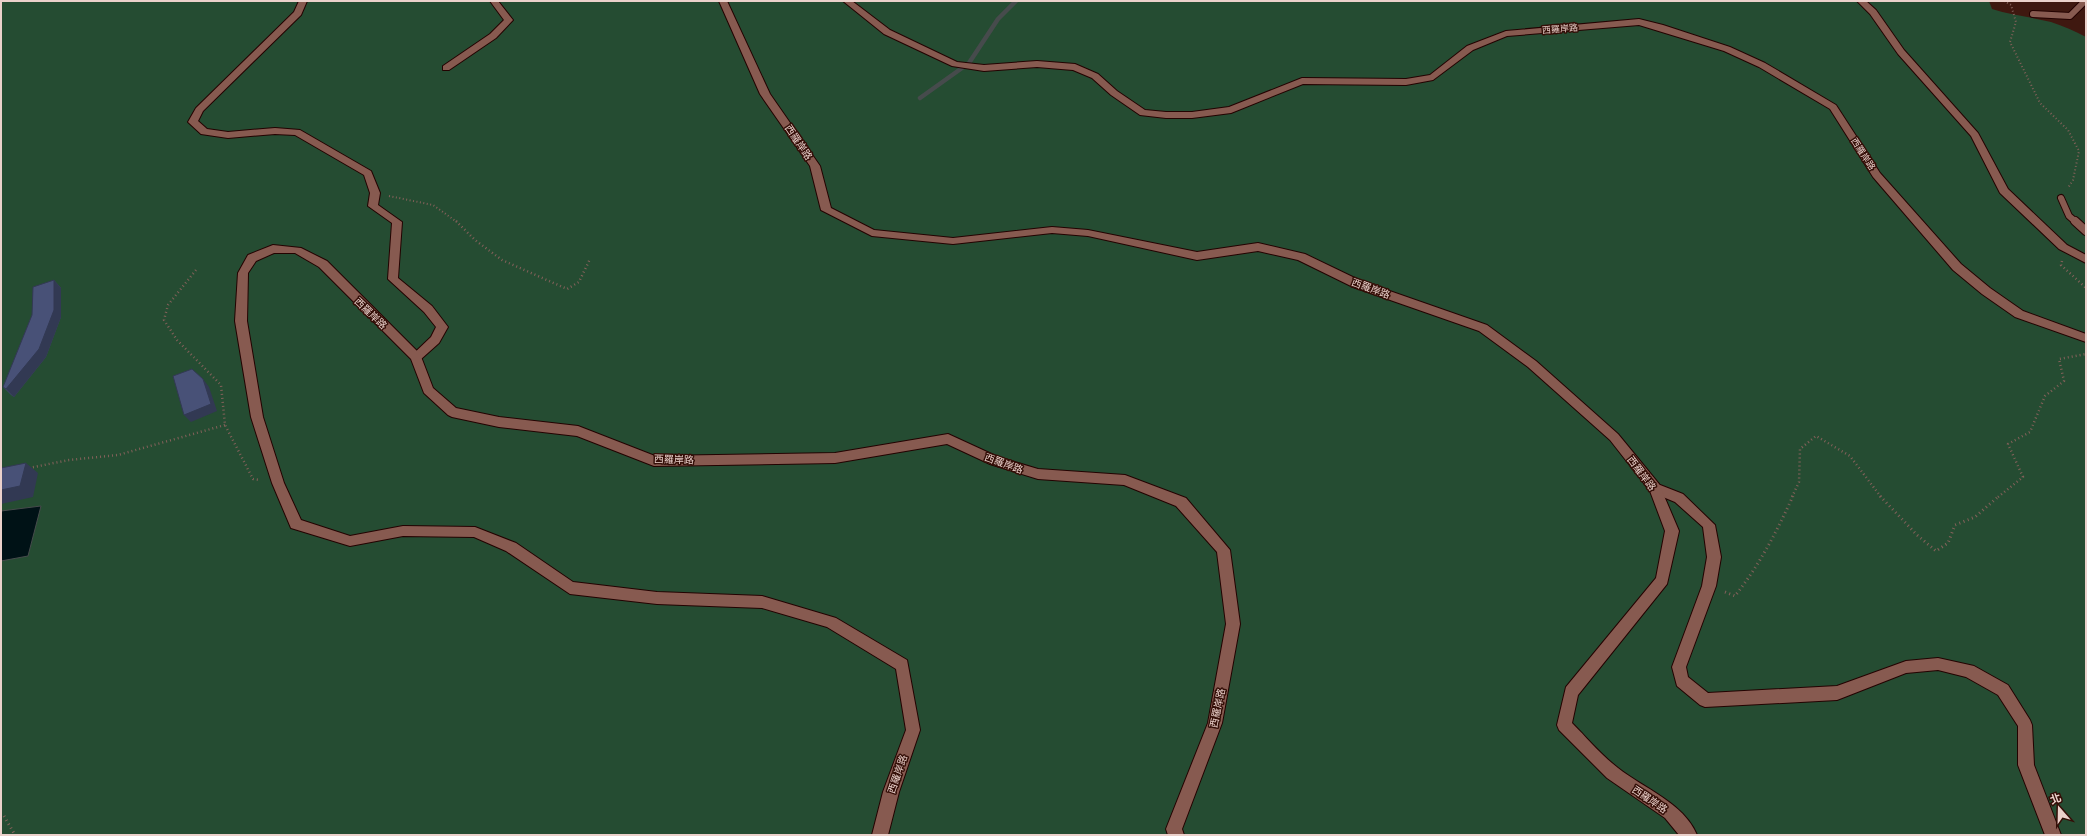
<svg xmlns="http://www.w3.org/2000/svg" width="2087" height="836" viewBox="0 0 2087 836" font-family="Roboto,'Noto Sans TC',sans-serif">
  <rect width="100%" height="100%" fill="#3f1810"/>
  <!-- green -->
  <path fill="#254c32" d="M1 1H1989L1992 9C2011 15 2031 17 2051 22 2063 26 2075 31 2086 37V835H1Z"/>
  <!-- water -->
  <path fill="#001216" stroke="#464b4c" d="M41 506 28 556 1 561V511Z"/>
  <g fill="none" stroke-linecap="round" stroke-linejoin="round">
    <!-- stream -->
    <path stroke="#464b4c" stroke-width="4.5" d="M920 98 969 63 998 19 1016 1"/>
    <defs>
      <path id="service-far1" d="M2033 14 2070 16 2085 1
        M2061 198 2069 216 2076 222"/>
      <path id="service" d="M2075 221 2086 231"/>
      <path id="minor" d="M299 1H307L301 15 203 111 198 121 207 129 228 132 275 128 300 130 371 171 380 193 378 205 402 222 398 278 432 306 448 327 439 343 420 360 416 361 410 357 431 337 436 327 424 312 388 279 392 223 368 206 370 193 364 175 295 135 275 134 228 138 201 134 188 122 196 108 294 12Z
        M490 1H498L513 20 496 38 449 70H443V66L490 34 504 20Z
        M1655 483 1683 494 1715 525 1721 557 1716 586 1686 667 1688 677 1708 693 1837 686 1906 661 1938 658 1974 666 2008 685 2030 720 2032 725 2034 765 2061 835H2045L2018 765V726L1998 695 1966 677 1938 670 1906 673 1837 700 1705 707 1700 705 1677 686 1672 667 1702 586 1707 557 1703 527 1675 502 1651 492 1649 488 1651 484Z"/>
      <path id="tertiary" d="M719 1H727L770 94 820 166 831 208 874 230 953 238 1052 227 1088 230 1197 252 1258 243 1305 254 1361 281 1487 325 1536 361 1618 434 1659 484 1679 531 1667 584 1578 695 1572 723C1587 738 1601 755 1618 768 1643 788 1684 803 1697 835H1679L1665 818 1607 778 1559 730 1557 725 1566 687 1656 578 1665 531 1650 491 1610 440 1528 367 1479 331 1353 287 1298 260 1258 251 1197 260 1088 236 1052 233 953 244 872 236 821 210 810 166 760 94Z
        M843 1H852L890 30 957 62 984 65 1037 61 1075 64 1098 74 1117 91 1145 110 1166 112H1192L1229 107 1302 78 1406 79 1430 75 1467 46 1506 31 1639 19 1663 25 1730 47 1765 63 1836 105 1880 173 1961 264 1990 288 2023 311 2086 334V342L2015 317 1982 294 1953 270 1873 177 1830 109 1759 67 1724 51 1639 25 1507 36 1473 50 1433 80 1406 85 1303 84 1231 113 1192 118H1166L1140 115 1111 95 1092 78 1073 70 1037 67 984 71 952 66 884 34Z
        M1857 1H1866L1876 10 1904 50 1978 133 2008 189 2067 245 2086 255V263L2059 249 2000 193 1971 136 1898 54 1870 14Z
        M273 245 301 248 327 261 420 354 433 388 456 408 499 417 578 426 655 456 835 453 948 434 998 457 1038 469 1125 475 1186 498 1230 550 1240 624 1222 723 1182 829 1184 835H1168L1166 829 1208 723 1226 624 1217 552 1176 506 1124 485 1038 479 990 464 947 444 835 463 654 466 577 436 499 427 452 417 448 415 424 393 411 359 319 267 295 253H274L256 261 248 273 247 321 263 417 284 483 301 520 350 536 403 526 475 527 516 543 573 582 657 592 762 596 836 618 907 660 920 730 899 792 888 835H872L883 792 906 730 896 669 827 627 762 608 657 604 570 594 506 551 474 537 403 536 350 546 291 528 272 483 251 417 235 321 238 273 248 255Z"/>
    </defs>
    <!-- service-far1 casing -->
    <use href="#service-far1" stroke="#230200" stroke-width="8"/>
    <!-- service casing -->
    <use href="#service" stroke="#230200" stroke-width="10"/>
    <!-- minor casing -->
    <use href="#minor" stroke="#230200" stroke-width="2"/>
    <!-- tertiary casing -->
    <use href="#tertiary" stroke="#230200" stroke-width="2"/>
    <!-- path-far2 -->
    <path stroke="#83615a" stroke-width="2" stroke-dasharray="1 2.5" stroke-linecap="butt" d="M2004 1 2011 5 2016 22 2010 42 2040 103 2068 130 2079 151 2073 180 2068 188
      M389 196 433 205 457 222"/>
    <!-- path-far1 -->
    <path stroke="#83615a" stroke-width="2.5" stroke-dasharray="1 3" stroke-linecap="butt" d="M456 221 475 240 502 260 567 289 579 282 590 259
      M2062 261 2061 265 2086 288
      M196 270 168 305 164 320 177 340 221 385 225 425 253 479 260 480
      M29 468 69 460 118 455 225 425
      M1792 497 1799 482 1800 449 1816 436 1850 456 1881 497
      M1998 497 2023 477 2008 444 2030 432 2045 396 2064 381 2059 359 2086 354"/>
    <!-- path -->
    <path stroke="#83615a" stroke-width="3" stroke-dasharray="1 3.5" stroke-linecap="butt" d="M1880 496 1917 535 1936 551 1948 543 1955 525 1975 517 1999 496
      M1725 592 1735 596C1760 564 1776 533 1793 496
      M4 816 15 835"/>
    <!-- service-far1 -->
    <use href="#service-far1" stroke="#875a50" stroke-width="6"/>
    <!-- service -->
    <use href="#service" stroke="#875a50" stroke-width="8"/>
    <!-- minor -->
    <use href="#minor" fill="#875a50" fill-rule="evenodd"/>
    <!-- tertiary -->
    <use href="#tertiary" fill="#875a50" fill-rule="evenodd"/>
  </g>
  <!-- wall -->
  <path fill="#3e4666" d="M54 280 61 288V317L46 357 14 397 11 395 3 387 32 315Z"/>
  <!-- shaded-wall -->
  <path fill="#323953" d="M54 280 61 288V317L46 357 14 397 6 389Z
    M203 379 209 387 217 411 191 422 184 415Z
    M26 463 38 473 33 497 1 504V490Z"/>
  <!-- building -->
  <path fill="#485177" stroke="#323953" d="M54 280V310L39 349 6 389 3 387 32 315 33 287Z
    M192 369 203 379 211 404 184 415 173 376Z
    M26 463 20 486 1 490V468Z"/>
  <g text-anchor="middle" stroke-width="3" stroke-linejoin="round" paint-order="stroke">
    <!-- far-street labels -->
    <g font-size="9" fill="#ebd1cb" stroke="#340e07">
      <text transform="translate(1560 29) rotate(-5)" y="3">西羅岸路</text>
      <text transform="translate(1863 154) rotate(57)" y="3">西羅岸路</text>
    </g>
    <!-- street labels -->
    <g font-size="10" fill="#ebd1cb" stroke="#340e07">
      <text transform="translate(799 142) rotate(56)" y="4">西羅岸路</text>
      <text transform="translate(1371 288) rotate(20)" y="4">西羅岸路</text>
      <text transform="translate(371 313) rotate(44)" y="4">西羅岸路</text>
      <text transform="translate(674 459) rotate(2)" y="4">西羅岸路</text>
      <text transform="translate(1004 463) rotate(20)" y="4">西羅岸路</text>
      <text transform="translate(1642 473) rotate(53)" y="4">西羅岸路</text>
      <text transform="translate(1217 708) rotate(-78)" y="4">西羅岸路</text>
      <text transform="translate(897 774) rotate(-71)" y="4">西羅岸路</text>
      <text transform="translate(1650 799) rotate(34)" y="4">西羅岸路</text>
    </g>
  </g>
  <!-- border -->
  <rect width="2087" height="836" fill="none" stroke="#ebd1cb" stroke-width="4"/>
  <!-- north arrow -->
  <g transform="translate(2059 808) rotate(340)" stroke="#340e07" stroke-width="3" paint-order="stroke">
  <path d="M0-3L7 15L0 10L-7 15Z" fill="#ebd1cb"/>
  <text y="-6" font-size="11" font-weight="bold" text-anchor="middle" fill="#ebd1cb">北</text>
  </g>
</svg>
